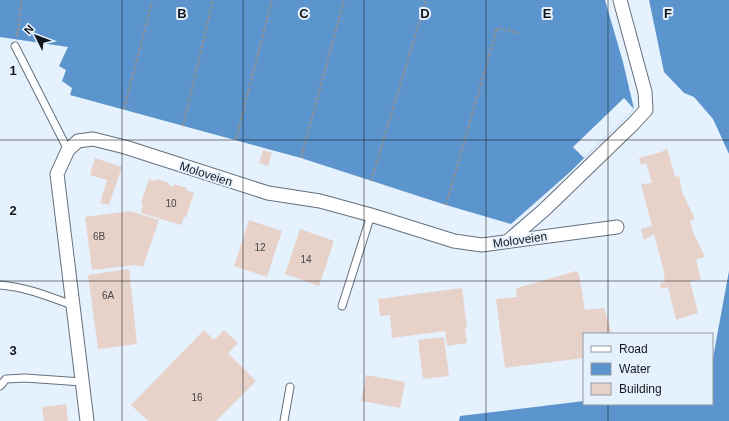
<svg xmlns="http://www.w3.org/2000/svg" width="729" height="421" viewBox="0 0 729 421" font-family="Helvetica,sans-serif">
  <rect width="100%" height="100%" fill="#e6f1fe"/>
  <!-- water -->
  <path fill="#5c95cd" d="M0 0H605L623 62 634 109 570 172 511 224 446 205 301 158 70 95 72 88 62 81 66 70 59 66 68 47 0 37Z
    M649 0H729V154L713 119 694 97 684 93 664 72Z
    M729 271V421H459L460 416 584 401V404H712V363Z"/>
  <!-- pier -->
  <path fill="#e6f1fe" d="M624 98 634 109 584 158 573 147Z"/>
  <!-- building -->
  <path fill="#e7d2ca" d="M667 149 674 173 675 177 679 176 682 192 695 219 690 220 693 232 705 257 696 259 701 280 690 281 698 313 676 320 668 287 661 289 660 283 665 282 663 276H665L654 234 644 240 641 229 652 226 641 184 652 183 646 163 641 165 639 158 661 152Z
    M263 150 272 153 268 166 259 163Z
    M95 158 122 167 109 205 100 203 107 180 90 175Z
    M149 179 156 181 157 179 169 183V185L174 187V184L187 188 186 190 194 193 186 217H184L181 225 141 213 143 204 141 203Z
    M130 211 159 220 143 267 135 265 92 270 85 217Z
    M249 220 282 231 267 277 234 266Z
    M300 229 334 241 319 286 285 274Z
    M129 269 137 344 98 349 88 275Z
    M576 271 579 274 585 310 604 308 612 334H584V358L505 368 496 299 517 297 516 290 517 288Z
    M462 288 467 328H465L467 343 447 346 445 331 392 338 390 315 380 316 378 299Z
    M204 330 214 340 224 330 238 343 228 353 256 381 216 421H148L131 405Z
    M444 337 449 376 423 379 418 340Z
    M366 375 405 382 400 408 361 401Z
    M66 404 68 421H44L42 407Z"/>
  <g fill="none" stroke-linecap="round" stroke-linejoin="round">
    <defs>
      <path id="service" d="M15 46 68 150
        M0 285C25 287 48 296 72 305
        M342 306 371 215
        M0 386 6 379 25 378 82 382
        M284 421 290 387"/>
      <path id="minor" d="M508 241 544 210 633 124 646 110 645 92 620 0
        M87 421 57 174 68 150 78 141 93 139 125 147 268 193 320 201 371 215 454 241 482 245 617 227"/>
    </defs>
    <!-- service casing -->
    <use href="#service" stroke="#64707d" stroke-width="9"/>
    <!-- minor casing -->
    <use href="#minor" stroke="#64707d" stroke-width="15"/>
    <!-- path -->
    <path stroke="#8a929c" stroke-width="2.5" stroke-dasharray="3 2" stroke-linecap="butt" d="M17 36 22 0
      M124 109 152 2
      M183 126 213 0
      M236 139 272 0
      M301 158 344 0
      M371 181 426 0
      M446 205 497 28 519 33"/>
    <!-- service -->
    <use href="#service" stroke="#fff" stroke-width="7"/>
    <!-- minor -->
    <use href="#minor" stroke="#fff" stroke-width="13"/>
  </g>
  <!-- grid -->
  <path fill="none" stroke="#12171c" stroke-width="1" stroke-opacity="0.55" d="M122 0V421M243 0V421M364 0V421M486 0V421M608 0V334M0 140H729M0 281H729M608 404V421"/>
  <g text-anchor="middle" stroke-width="4" stroke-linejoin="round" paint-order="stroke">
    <!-- number labels -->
    <g font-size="10" fill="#474648">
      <text x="171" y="207">10</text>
      <text x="99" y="240">6B</text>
      <text x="260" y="251">12</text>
      <text x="306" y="263">14</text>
      <text x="108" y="299">6A</text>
      <text x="197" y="401">16</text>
    </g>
    <!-- street labels -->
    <g font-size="12" fill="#12171c" stroke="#e6f1fe">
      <text transform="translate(206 174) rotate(18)" y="4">Moloveien</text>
      <text transform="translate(520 240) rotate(-8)" y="4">Moloveien</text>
    </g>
  </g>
  <g font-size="13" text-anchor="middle" font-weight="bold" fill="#12171c" stroke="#e6f1fe" stroke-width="4" stroke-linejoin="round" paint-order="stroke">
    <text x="182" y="18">B</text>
    <text x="304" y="18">C</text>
    <text x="425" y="18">D</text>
    <text x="547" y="18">E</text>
    <text x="668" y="18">F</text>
    <text x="13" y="75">1</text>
    <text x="13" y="215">2</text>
    <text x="13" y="355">3</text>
  </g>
  <!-- legend -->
  <rect x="583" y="333" width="130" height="72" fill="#e6f1fe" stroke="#919aa4"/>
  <rect x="591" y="346" width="20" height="6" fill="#ffffff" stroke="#919aa4"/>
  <text x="619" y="353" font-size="12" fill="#12171c">Road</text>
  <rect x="591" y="363" width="20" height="12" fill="#5c95cd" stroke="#919aa4"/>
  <text x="619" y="373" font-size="12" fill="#12171c">Water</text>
  <rect x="591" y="383" width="20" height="12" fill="#e7d2ca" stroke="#919aa4"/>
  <text x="619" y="393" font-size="12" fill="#12171c">Building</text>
  <!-- north arrow -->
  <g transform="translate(36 36) rotate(312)" stroke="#e6f1fe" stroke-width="3" paint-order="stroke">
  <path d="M0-3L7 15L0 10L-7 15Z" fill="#12171c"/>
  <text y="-6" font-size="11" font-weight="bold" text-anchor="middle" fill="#12171c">N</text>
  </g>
</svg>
